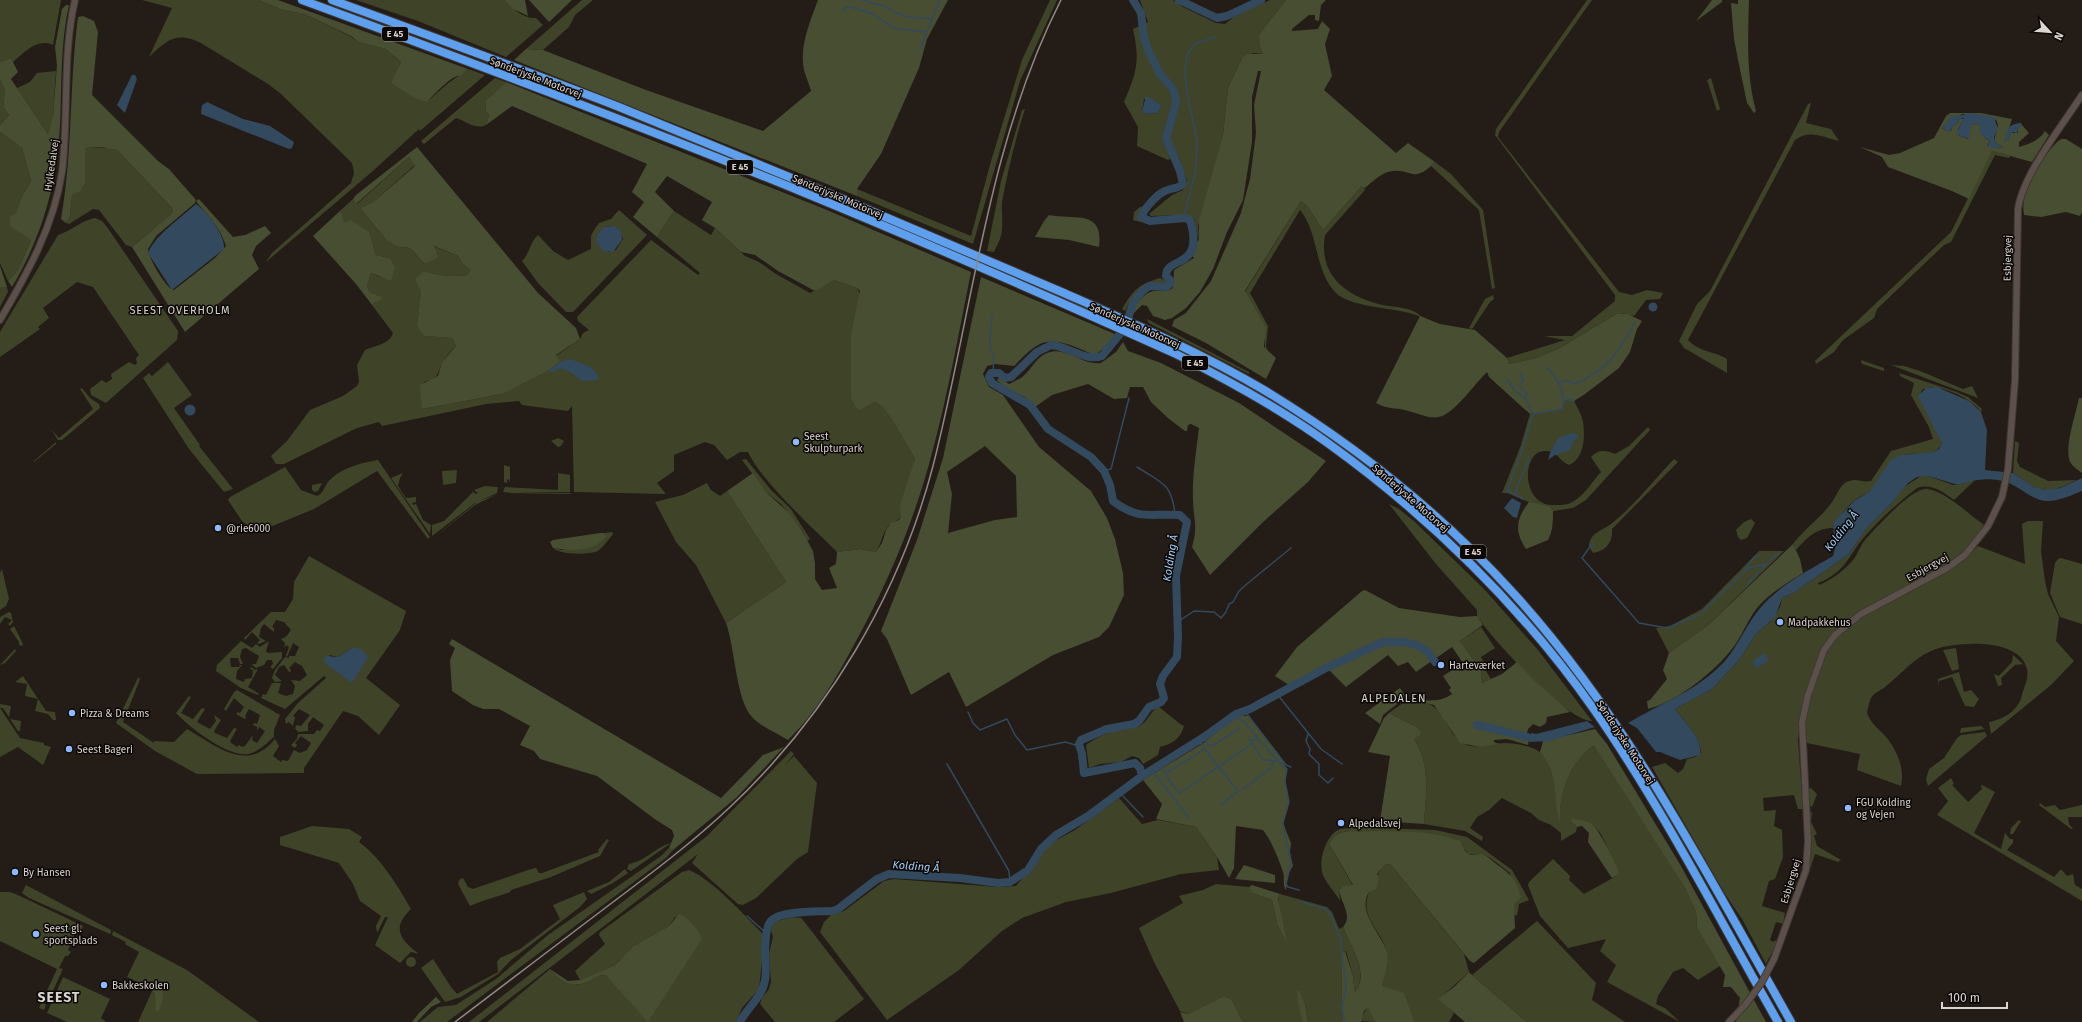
<svg xmlns="http://www.w3.org/2000/svg" width="2082" height="1022" viewBox="0 0 2082 1022" font-family="'Fira Sans',sans-serif">
  <rect width="100%" height="100%" fill="#241c16"/>
  <!-- green -->
  <path fill="#3f4429" fill-rule="evenodd" d="M0 0H61L53 45C37 38 25 52 13 62L11 58 0 62Z
    M142 0H258L283 10 304 14 350 36 358 42 386 49 401 62 392 83 428 101 447 84 468 69 485 75 420 131 419 129 374 170 266 262 272 253 351 183 354 173 352 163 280 93 268 84 201 43C176 31 167 40 149 57L172 8Z
    M356 0H504C512 8 524 19 536 18L543 25 506 57 418 21Z
    M582 0H593L575 15 569 27 543 50 526 49Z
    M1050 0H1057L1020 81 973 244 857 196V189L971 236 991 161 1022 60Z
    M1140 0H1173L1183 7 1216 23 1225 24 1235 16 1270 0H1286L1259 34 1263 54 1253 53 1242 58 1228 88 1223 134 1198 226 1199 242 1194 218 1184 215 1151 216 1149 214 1172 195 1183 190 1187 181 1178 156 1168 160 1137 146 1138 127 1124 102C1137 72 1140 61 1133 29L1148 22ZM1144 99H1149L1162 105 1157 114 1153 113 1146 114 1142 111Z
    M1587 0H1592L1499 132 1498 137 1619 292 1632 295 1647 290 1663 293 1660 299 1646 300 1634 316 1623 313H1618L1558 349 1536 358 1509 364 1507 358 1565 340 1544 336H1572L1615 301V295L1495 135 1496 129Z
    M56 71 53 117 48 134 17 88 30 82 37 73Z
    M495 78 506 82 485 101 486 112 489 115 486 125C475 130 466 121 456 118L424 144 421 141Z
    M1711 78 1720 109 1717 111 1707 80Z
    M0 79 5 91 3 107 9 115 0 125Z
    M1811 103 1806 123 1831 129 1839 141C1823 137 1809 129 1795 140L1688 340C1699 352 1714 351 1727 359V373L1684 348 1679 341 1697 304 1710 291 1808 104Z
    M1025 109C1015 140 1008 170 1002 202 1001 211 1003 220 1002 229 1002 237 997 245 994 252L987 251 1001 181 1022 110Z
    M0 132 22 148 31 181 21 198 16 212 10 217 31 240 18 270 8 281 0 263Z
    M89 147 110 148 117 150 172 208 173 211 171 214 132 247 126 245 99 210 93 209 69 224 66 223 70 216 72 195 85 184V149Z
    M1992 151 2010 156 2009 158 1995 155 1951 242 1944 245 1877 309 1874 318 1843 340 1834 352 1816 364 1815 361 1951 232Z
    M409 157 415 165 373 202 360 208 388 242 399 247 410 248 425 264 433 246 458 256 462 263 470 270 467 275C451 277 440 276 424 271L417 325 421 333 426 336 452 338 456 346C451 351 445 357 442 363 436 377 439 378 424 382L422 409 502 394 580 339 583 333 589 330 578 321 577 317 651 240 698 275 700 273 657 237 674 211 711 235 715 228 745 256 759 262 776 274 810 293 834 280 857 288 861 296 851 334 859 411 875 402C889 406 907 446 915 459L901 516C898 522 891 522 887 528 882 535 881 544 876 552L860 549 837 552C813 528 762 482 748 452H740L727 460 714 445 705 442 674 455V471L657 483 666 494 574 492 572 406 568 411 522 405 519 401 486 404 382 426 379 422 357 428 284 464H276L271 456 287 441 310 410 343 396 357 386 359 382 357 365 365 350C374 346 390 344 393 333L372 305 382 298 370 292 367 286 371 273 380 277 390 258 376 255 373 245 344 224 341 210 353 199 357 204Z
    M1435 162 1451 174 1483 210 1495 288 1492 289 1479 210 1431 166Z
    M1363 185 1365 190 1325 235C1318 276 1347 297 1383 305 1397 308 1411 306 1423 318 1401 306 1352 310 1335 292 1314 269 1319 233 1300 210L1250 293 1268 326 1266 347 1268 351 1265 349V335L1245 292 1301 201 1308 207 1323 230Z
    M1144 206 1139 217 1148 224 1133 220 1134 212 1140 207Z
    M619 210 647 235 573 312H566L538 283 522 261C530 253 530 242 538 235L553 251 568 260 591 249V236L594 230 599 223 611 219ZM608 226 618 228 623 239 616 250 608 252 599 232Z
    M95 218 102 221 107 227 178 331 177 340 106 403 91 395 90 389 102 380 106 383 112 379 111 374 129 362 135 365 137 363 136 358 139 355 93 287 77 282 43 308 49 318 38 327 40 329 0 357V332L58 235C71 231 82 220 95 218Z
    M1160 278 1166 281V283C1161 285 1155 283 1150 284 1138 287 1130 301 1125 311L1122 309C1134 289 1138 285 1160 278Z
    M0 287H7L8 292 0 307Z
    M1493 295 1494 299 1490 302 1472 329 1469 328 1485 299Z
    M1147 319 1249 372V374L1149 323Z
    M1861 360 1884 368V371L1862 364Z
    M168 362 192 395 174 408 200 445 199 446 233 489 224 492 189 449 143 378 149 373 152 376Z
    M1891 365 1904 366 1920 371 1963 389 1972 386 1978 398Z
    M1899 373 1954 391 1968 397 1982 409 1981 412C1972 399 1937 381 1922 390L1919 397 1939 433 1942 443C1935 460 1913 450 1901 456 1885 463 1882 478 1871 490 1866 494 1860 496 1855 500 1847 506 1840 517 1833 525V528C1816 528 1807 538 1796 550L1793 544C1805 528 1822 517 1832 502 1837 495 1840 484 1849 481 1857 478 1863 483 1871 481L1891 451 1933 439 1929 427 1911 395 1914 383 1900 376Z
    M82 388 90 398 99 404 100 408 62 440H58L51 429 59 438 93 409 80 389Z
    M1569 399 1574 401C1577 407 1582 415 1583 422 1585 436 1585 458 1569 465 1559 461 1557 450 1544 451 1521 452 1521 508 1556 505 1563 505 1569 505 1574 501 1585 494 1592 482 1601 472L1591 457C1598 449 1606 450 1615 454L1629 446 1648 427 1650 430 1586 500 1573 508 1553 511 1549 506 1531 503 1507 493H1502L1521 445 1530 414 1561 409 1564 401Z
    M558 438 564 441 561 446 558 447 551 441Z
    M2015 441 2019 443 2017 461 2020 467 2048 481 2076 480C2063 487 2049 494 2034 487 2026 483 2020 477 2013 473Z
    M56 442V444L34 462V461Z
    M746 459 771 490 791 509 810 539 807 541 802 530 781 504 766 492 742 460Z
    M1674 459 1678 462 1612 529C1613 541 1607 551 1593 553L1589 547C1589 533 1602 531 1611 524 1632 508 1655 479 1674 459Z
    M378 460 430 537 428 539 377 471 314 509 260 531 258 529 255 531 242 521 228 500 230 497 285 467 301 490 317 496C324 493 324 487 328 482 340 468 361 463 378 460Z
    M504 465 510 467V483L509 479 507 480V483L504 482Z
    M457 470 456 483 443 485 442 471Z
    M403 473 400 478 398 486 406 498 416 497V502L412 503 413 505 416 504 423 520 431 525 430 534 391 478Z
    M558 473 570 475V492H503L505 487 558 490Z
    M1921 476H1928L1953 485H1958L1968 481H1974L1954 500C1943 492 1931 483 1917 488 1899 502 1880 519 1865 536 1848 556 1846 572 1818 583L1819 585C1831 580 1844 571 1853 560 1858 554 1860 546 1865 540 1876 528 1913 486 1928 489 1948 493 1967 513 1984 525L1966 550 1954 561 1854 616 1837 629 1820 652 1801 715 1798 740 1803 809H1798L1794 795 1763 798 1764 811 1776 810 1774 826 1782 830 1783 857 1775 879 1769 881 1762 906 1785 913 1783 924 1776 922 1770 940 1773 942 1776 940V945L1766 964 1742 919 1725 894 1652 767 1665 763 1678 773 1683 769 1687 759 1695 757 1701 753C1700 735 1685 723 1675 709L1712 689 1739 660 1756 634 1771 621 1780 607 1782 598 1795 592 1849 554 1866 529 1890 505 1904 487Z
    M322 483 318 491 315 492 312 490V485Z
    M707 483 711 490 720 496 727 491 786 582 726 623 696 565 676 542 655 502 683 495Z
    M485 486 498 487 497 493 475 503 432 536V525L444 521 473 492 476 494 478 493 474 490Z
    M512 492 570 493 571 494 504 493Z
    M498 494 475 505 433 538 477 502Z
    M1389 504 1399 509 1415 522 1485 590 1538 650 1592 721C1569 723 1491 638 1477 616V610L1436 564Z
    M1751 519 1755 523 1747 538 1741 540 1738 537 1736 530 1744 522Z
    M2028 521H2043L2041 551 2045 581 2048 594 2059 617 2056 641 2074 661 2051 685 1991 734 1989 722C2004 719 2018 711 2022 695 2024 686 2029 679 2027 669 2020 637 1954 641 1931 651 1913 659 1900 675 1885 687 1881 690 1874 693 1871 698 1869 702 1868 708 1867 713 1871 724 1878 728 1886 737 1897 750 1905 769 1901 786L1857 770 1860 754 1807 743 1808 785C1807 767 1803 748 1804 730 1805 708 1821 653 1837 636 1854 618 1888 604 1910 592 1934 579 1958 567 1978 546L2025 564 2022 524Z
    M612 532 613 534C609 539 603 547 598 551 589 555 560 555 553 548L562 550 606 536 604 533Z
    M1759 551H1784L1707 626 1669 653 1656 628 1670 626 1702 609Z
    M309 556 406 611 400 630 366 678 400 705 379 735 358 716 343 711 304 768V773L197 774 155 751 116 723 138 678H140L139 682 123 722 154 743V741L174 742 187 729C215 745 247 774 275 739L279 746 273 756 281 762 282 760 288 761 294 750 300 753 307 750 311 743 301 736 295 743 297 745 295 748 291 745 297 739 298 734H314L317 730 320 731 324 725 313 717 308 724V731L298 732 295 728 297 725 301 726 310 715 299 709 293 716 295 717 293 726 289 722 286 724 285 719 298 703 326 678 324 676 285 709 261 698 263 694 266 695 272 683H281L278 693 286 696 293 694 295 686 291 680 300 681 307 675 302 666 295 662 289 668 291 670 290 673 284 665 279 667 275 675 282 681 275 682 272 678 275 670 285 657 289 658V656H295L299 647 293 643 287 657 286 656 289 647 286 645 284 648 285 643 281 639 286 637 291 630 284 622 276 620 272 627 274 628V632L264 624 261 628 259 637 266 641 259 644 257 643 260 640 252 632 245 640 244 638 271 612H285L293 599 294 582ZM352 648V683L329 655 338 657Z
    M2061 558 2082 564V624L2060 617 2050 593 2055 563 2058 559Z
    M2 569 9 599 6 606 0 610V573Z
    M9 612 11 613 13 622 10 626 8 624 12 620 5 617 0 624V617Z
    M14 626 23 644 22 646 19 645V642L10 629Z
    M1481 627 1495 648 1481 657 1487 668 1485 670 1491 679 1482 683 1481 670 1460 641Z
    M241 641 252 648 256 644 260 647 269 641 266 651 268 653 282 652V658L273 669 270 667 273 664 272 660H267L264 665 256 668 252 665 253 664H256L259 656 246 648 242 649 240 657 243 664H240L238 658H230L231 667H239L240 665H242L237 671 236 679 244 682 245 679 252 678 253 670 250 669 251 667 255 670 258 669 248 687 259 694 258 695 241 688 216 671 217 665Z
    M1956 648 1959 669 1952 671 1943 650Z
    M15 649 16 651 5 663 0 665Z
    M2013 655 2023 664 2015 665 2001 678 2002 685 1998 686 1994 674 1999 676 2012 662Z
    M1959 672 1964 692 1971 690 1979 699 1974 707 1965 706 1952 677 1939 681 1938 685V679Z
    M23 676 46 711 55 712 56 720H53L48 714 35 711 38 699 25 696 27 684 15 682Z
    M237 690 280 715 274 730V737C267 743 258 752 248 754 227 757 189 727 176 713L189 696 191 697 181 713 193 719 202 708 205 709 197 722 210 729 216 721 214 715 221 720 214 731 215 733 227 738 234 728 237 729 230 741 231 743 237 747 239 745 242 747 245 746 253 735 252 740 257 743 265 731 259 727 257 731V727L253 725 254 723 257 724 260 715 249 709 245 716 246 717 245 719 236 714 238 712 240 713 244 707 234 698 226 711 224 709 234 692Z
    M1407 700C1412 700 1417 701 1422 702 1447 707 1444 731 1463 743 1476 751 1492 743 1505 743 1515 743 1532 746 1540 752 1560 766 1553 800 1560 820 1559 790 1570 763 1594 745L1598 748 1685 888 1696 912 1697 928 1720 966 1698 980 1683 968 1673 972 1658 996 1656 1004 1665 1008 1680 1022 1607 982 1616 965 1600 951 1606 939 1568 948 1540 916 1528 885 1529 882 1553 859 1570 876 1569 880 1584 894 1620 874 1601 834 1593 825 1571 822 1577 827 1576 832 1561 841V833L1551 825 1539 820 1531 813 1502 798 1489 810 1477 817 1470 828 1483 837 1482 841 1465 831 1424 824C1426 794 1431 765 1414 739L1417 727 1389 713Z
    M0 704 11 706 9 717 3 708H0Z
    M1158 706 1180 724 1184 726C1181 738 1172 744 1160 747L1158 755 1143 764 1139 758 1132 756 1121 762 1100 764 1089 768 1086 745C1095 738 1109 732 1120 729 1126 728 1133 728 1139 726 1148 722 1150 712 1158 706Z
    M0 708 20 738 44 743V745L51 747 43 765 18 747 0 757Z
    M10 719 21 721 20 731H18Z
    M1981 726 1985 729 1960 733 1961 728Z
    M1985 732 1987 736 1928 786 1926 779 1929 769 1944 758 1957 738 1961 735Z
    M791 751 794 754 785 765 794 756 817 783 808 852 797 859 756 898 743 905 738 904 692 863 698 854 479 1022H469L707 836Z
    M1951 778 1954 784 1952 785 1968 802 1982 789 1981 786 1982 785 1995 792 1974 833 2001 849 2005 833 2010 839H2013V843L2007 850 2054 877 2060 870H2062L2067 876 2073 874 2075 885 2082 889V901L1937 815 1948 801 1938 788Z
    M1811 788 1817 794 1812 807 1809 805 1808 789Z
    M1119 798 1142 824 1158 820 1196 827 1217 857 1219 870 1181 874 1111 893 1066 902 1022 918 1002 931 959 970 887 1020 820 932 824 922 831 915 844 911 884 881 894 879 997 887 1016 886 1051 843 1075 830Z
    M2040 803 2045 807 2055 805 2060 810 2082 805V817H2068L2069 824 2073 829H2071L2039 805Z
    M1812 812 1811 822 1817 834 1814 836 1817 846 1841 860 1838 862 1815 854 1810 869 1809 814Z
    M2019 820 2021 821 2013 834H2010L2011 828Z
    M312 826 349 829 362 837 359 842C382 859 397 885 411 909 391 928 400 940 419 954L411 952 400 963 375 945 388 917H385L377 933 376 926 381 916 360 901 353 884 339 863 280 845V837Z
    M1354 827 1435 830 1467 837 1512 870 1529 900 1519 904 1517 916 1513 914 1514 904 1510 873 1489 857 1481 853 1476 855 1469 854 1454 839 1425 834 1350 831C1340 832 1334 834 1329 844L1353 886H1343L1339 890 1340 901C1335 892 1324 881 1322 872 1319 859 1326 836 1338 830 1343 828 1349 828 1354 827Z
    M607 839 609 840 600 856 551 877 511 890 510 892C497 897 483 900 470 906L458 884 459 880 463 878 468 887 473 889 528 870 536 868 539 873H542L599 852 598 850Z
    M671 843 631 871 627 869 629 864C646 861 657 846 671 843Z
    M669 848 673 850 666 858 447 1022H420L438 1007 456 1005 496 979 548 935 661 856Z
    M1386 864 1391 865 1464 954 1469 972 1439 999 1454 1013 1449 1022H1415L1404 994 1382 986C1385 975 1389 960 1386 949 1379 927 1358 916 1370 890 1375 880 1378 872 1386 864Z
    M625 869 628 873 613 883 591 894 587 891 609 882Z
    M689 870C713 880 743 914 762 933L763 950 759 989 742 1008 736 1022H487L550 969C560 982 573 989 590 981 595 978 599 975 605 975L648 1021 699 934 693 926 675 917 669 926 633 946 615 965 580 980 575 971 605 944 599 935 600 932 682 872Z
    M1216 884 1249 887 1252 893 1272 900 1277 923C1281 913 1276 903 1280 894L1327 907 1332 912 1339 929 1343 927C1352 950 1369 970 1355 994L1353 976 1346 951 1341 952 1342 1000C1339 1008 1344 1013 1343 1022H1308L1305 1004V1022H1243L1232 1000 1224 996 1188 1014 1180 1011 1154 962 1139 928 1183 903 1179 896 1203 890Z
    M26 885 111 930V932L110 934 29 898 22 893Z
    M0 892H10L20 896 83 926 81 932 77 930 73 939 76 941H72L68 950 71 952 68 956H65L59 968 63 969 51 995 47 994 43 1003 46 1005 44 1010 39 1008 57 969 0 941Z
    M584 892 587 899 580 907 511 960 498 974 461 997 445 1002 421 968 433 959 451 987 457 994 498 972 497 962 500 958 520 949 560 919 553 905Z
    M792 917 801 918 803 920 864 999 834 1022H775L760 1004 762 998 769 989 771 982 769 953 773 937 771 930 773 922Z
    M1537 921 1596 983 1592 1000 1625 1022H1527L1472 975Z
    M113 931 187 970 259 1022H138L153 989 127 977 139 952 125 944 126 942 112 935Z
    M406 962a5 5 0 1 1 10 0a5 5 0 1 1-10 0Z
    M63 977 110 999 101 1018 106 1022H67L47 1013Z
    M1367 1007 1370 1009 1375 1022 1360 1021Z"/>
  <!-- forest -->
  <path fill="#484e31" fill-rule="evenodd" d="M258 0H278L468 69 461 75C449 77 436 93 427 102L415 98 391 83 401 62 386 49 358 42 351 36 304 14 283 10Z
    M504 0H525L528 16 513 9Z
    M529 0H572L549 22Z
    M818 0H948L927 39 919 68 881 154 857 189V196L514 60 526 49 543 50 646 90 763 131 811 91C809 84 806 77 804 70 799 48 810 21 818 0Z
    M1286 0H1326L1321 5 1319 21 1315 20V15H1309L1292 29V31L1318 29 1322 21 1330 29 1325 44 1332 76 1324 90 1396 153 1408 143 1435 162C1412 186 1411 166 1388 172 1379 175 1371 183 1365 188L1362 186 1323 230 1308 207 1301 201 1245 291 1266 328 1264 347 1276 358 1266 379 1206 343 1172 326 1174 320 1186 313 1211 281 1241 213 1250 179 1256 133 1254 105 1261 71H1258L1252 97V142L1243 200 1227 232 1213 269 1200 292 1186 308 1172 318 1165 320 1153 316 1147 306 1142 305 1133 314C1133 308 1135 305 1139 301 1155 283 1160 296 1173 288L1174 270 1194 258 1192 256 1196 248V243L1199 240V220L1223 134 1228 88 1242 58 1247 54H1263L1260 46 1259 34Z
    M1712 0H1722V2L1696 21Z
    M1738 0H1749C1748 38 1746 74 1756 111L1754 113 1747 103 1738 60 1734 39 1731 3 1738 4Z
    M66 5H69C60 44 62 86 60 126 57 184 42 237 12 287L8 281 18 270 31 240 10 226V217L16 212 21 198 31 181 22 148 0 132V125L9 115 3 107 5 91 0 79V62L11 58 18 72 11 79 48 134 53 116 57 65 55 47 62 9Z
    M83 16 94 21 98 32 92 95 158 161 169 169 196 200 195 203 156 236 148 249C148 257 166 289 174 290L215 258 226 246C221 230 210 217 198 204L196 201 199 199 233 237 245 235 265 226 271 233 256 246 252 255 259 269 185 332 132 247 171 214 173 211 172 208 117 150 102 147H89L85 149V184L81 188 82 190 72 195 70 216 66 223 61 219C73 152 69 84 78 17Z
    M506 82 827 210 971 272C959 332 948 394 932 453 915 519 888 583 855 643 837 677 816 713 788 740 777 733 761 727 752 717 736 700 735 648 726 623L786 582 727 491 753 473 766 492 789 513 801 529 813 551 815 563V579L822 590 837 588 829 568 836 564 837 552 860 549 876 552 882 543 886 530 891 523 899 520 901 516 900 505 915 459C907 446 888 406 875 402L859 411 851 399V334L860 291 857 288 834 280 816 291 813 290 778 271 755 255 741 252 715 228 702 220 712 202 667 176 655 192 674 211 657 237 633 217 644 202 632 192 647 164 512 106 486 125 489 115 486 112 485 101Z
    M1950 113H1981L2012 119 2005 140H2008L2011 133H2018V128L2022 125 2029 133 2019 142V147C2029 144 2039 141 2045 131L2049 135 2032 162 1992 151 1969 199 1952 191 1888 167 1882 157 1860 147 1889 155 1900 153 1934 138 1946 116ZM1962 114 1996 119 1998 125 1994 141 2003 148 1987 146 1990 141 1985 138 1978 123 1971 125 1968 139 1958 135V129L1964 119H1960L1958 123 1952 127 1951 131 1943 129 1942 128Z
    M2061 139H2066L2082 149V212L2080 216 2066 212 2041 217 2024 215C2023 209 2023 202 2025 196 2029 181 2048 147 2061 139Z
    M417 147 538 293 576 328 580 339 556 355 560 361 549 370 502 394 422 409 420 385 438 376 442 362 456 346 452 338 425 336 421 333 417 325 421 291 415 279 424 271C440 276 451 277 467 275L470 270 462 263 458 256 434 246 438 257 425 264 410 248 399 247 388 242 360 208 373 202 415 166 409 157 356 204 353 199 356 195Z
    M341 210 344 223 351 220 369 232 376 255 390 258 395 268 391 281 371 273 367 286 370 292 383 298 372 305 356 284 313 236Z
    M1049 215C1075 220 1104 209 1099 247L1069 240 1035 237 1044 221Z
    M0 266 7 287H0Z
    M981 277 1115 334 1107 346 1095 355C1081 350 1062 339 1047 342 1035 343 1022 358 1014 366L995 364 987 366 983 374 989 387 1003 395 1039 447 1091 491 1107 518 1115 539 1123 573 1124 595 1109 627 1099 637 1053 655 966 707 949 672 911 695 887 639 881 631 917 540 943 458ZM985 446 1016 476 1017 517 995 520 948 533 952 494 947 472Z
    M1618 313 1628 314 1642 321 1637 329 1630 352 1619 368 1585 394 1574 401 1565 400 1562 409 1530 414 1489 377 1487 372C1476 382 1453 416 1438 417 1429 419 1417 413 1408 411 1395 407 1389 410 1376 403L1420 316 1440 324 1475 330 1507 358 1509 364 1536 358 1558 349Z
    M1123 342 1128 351 1161 363 1239 403 1326 461 1308 482 1262 523 1210 575 1192 547C1198 526 1194 522 1193 502 1192 476 1196 453 1199 428L1191 424 1188 425 1187 431H1185L1169 419 1151 402 1143 387H1130L1127 398 1114 399 1088 384 1052 395 1035 407 1025 397 1006 388 997 380 999 378 1009 384C1013 382 1017 380 1021 378 1031 371 1035 358 1047 353 1066 345 1082 366 1101 363L1116 352Z
    M2079 398H2082V473C2078 470 2073 467 2070 462 2064 448 2076 413 2079 398Z
    M1529 502 1549 506 1553 511C1553 521 1553 531 1548 540L1526 549C1514 531 1516 519 1529 502Z
    M600 533H604L606 536 605 538C592 552 571 551 553 548L550 542 553 540Z
    M1793 544 1800 559 1803 573C1787 583 1770 593 1757 608 1749 618 1744 631 1737 642 1721 667 1678 702 1648 709L1647 701 1650 700 1667 679 1663 670 1669 653 1707 626Z
    M1365 590 1399 608 1460 617 1477 616 1483 625 1460 641 1481 670 1482 683 1502 674 1517 662 1533 679 1570 712 1547 717 1546 723 1540 727 1533 724 1528 729 1526 738 1529 739 1528 745 1507 739 1494 740V742L1499 744 1480 747 1460 743 1434 705 1410 700C1425 699 1438 704 1452 694L1449 690 1451 688 1443 676 1463 663 1452 647 1416 672 1408 662 1398 666 1388 655 1346 687 1327 668 1292 687 1275 676 1297 647 1362 591Z
    M452 639 721 798 763 755 784 747 736 798 673 850 669 848 674 836 672 830 656 820 597 776 540 759 534 751 520 745 530 726 499 709H483L473 705 452 691 450 660 455 648 449 644Z
    M1400 688 1406 697 1383 715 1380 724 1365 713Z
    M1389 713 1417 727 1421 734 1414 739C1431 765 1426 794 1424 824L1380 821 1390 756 1368 752 1384 718Z
    M1239 715 1248 716 1280 756 1287 769 1285 781 1289 802 1283 823 1291 843 1290 852 1293 866 1288 874 1286 890C1282 884 1285 879 1283 872 1278 857 1272 842 1263 830L1236 826 1234 868 1229 878 1217 857 1196 827 1156 819 1162 804 1143 780 1205 742 1223 725Z
    M1595 729 1607 744 1681 866 1766 1022H1736L1740 998 1731 987H1723L1725 975 1697 928 1696 912 1685 888 1594 745C1569 764 1559 791 1560 823 1552 796 1560 774 1540 752L1543 741Z
    M1572 819C1579 820 1587 820 1593 825 1599 830 1617 865 1620 874L1612 878 1588 842 1589 833 1582 826 1577 827 1571 822Z
    M1350 831C1385 832 1426 828 1460 841 1464 851 1469 859 1481 853 1488 856 1492 861 1499 866 1513 876 1516 880 1521 897L1514 904 1515 928 1474 963 1470 961 1391 865 1386 864 1377 874 1379 878 1376 889 1369 892C1357 911 1379 931 1386 949 1390 959 1385 975 1382 986L1404 993 1415 1022H1375L1368 1007 1364 1011 1361 1022H1343C1344 1013 1339 1008 1342 1000L1341 952 1345 951 1353 976 1355 993C1370 972 1351 948 1343 927 1353 916 1341 903 1339 890L1343 886 1353 885 1329 844C1334 834 1340 832 1350 831Z
    M1244 865 1275 875V883L1235 879Z
    M1252 885 1280 894 1278 899 1287 943 1277 923 1272 900 1252 893 1249 887Z
    M679 914C687 916 700 931 702 939L648 1022 605 975C599 975 595 978 590 981 573 989 561 983 550 969L568 981 580 980 615 965 633 946 669 926Z
    M1469 972 1472 975 1527 1022H1465L1438 999 1454 987Z
    M157 984C167 993 163 1001 158 1012L155 1010 156 1002 154 985Z
    M1297 991H1299L1305 1004 1308 1022H1303L1298 1003Z
    M1224 996 1232 1000 1243 1022H1184L1180 1012 1188 1014Z
    M436 997 441 1002 431 1007 417 1022H412L419 1013Z"/>
  <!-- water -->
  <path fill="#32495e" d="M132 75H135L137 79 125 113 117 105Z
    M1146 96 1162 105 1157 114 1153 113 1146 114 1142 111Z
    M207 102 243 119 270 126 294 142 292 148 289 149 201 114 202 105Z
    M1972 113 1997 118 1995 121 1998 128 1994 137V141L2003 148 1987 147 1990 141 1981 135 1978 123 1971 125 1969 139 1958 135 1957 132 1964 118 1960 119 1958 123 1952 127 1950 132 1942 128 1951 117Z
    M2021 123 2022 125 2018 128 2017 134 2014 132 2011 133 2008 140 2004 143C2008 131 2006 124 2021 123Z
    M196 204C206 210 226 236 224 249L172 290 148 253C155 235 182 217 196 204Z
    M614 226 621 230 622 240 613 252 603 251 596 241C599 230 602 226 614 226Z
    M1648.5 307a4.5 4.5 0 1 1 9 0a4.5 4.5 0 1 1-9 0Z
    M570 359 591 367 598 375V380L582 381C572 374 565 364 552 372L549 370 561 362Z
    M1937 387 1969 401 1981 412 1987 430 1985 470 2013 473 2034 487 2045 490 2060 488 2082 478V491C2072 495 2061 500 2050 501 2034 502 2024 490 2011 484 1996 476 1973 479 1958 485L1928 476 1917 477 1908 483 1890 505 1866 529 1849 554 1795 592 1782 598 1775 617 1756 634 1739 660 1712 689 1675 709C1684 723 1703 736 1700 755L1680 760 1660 752H1656L1637 728 1628 723C1658 705 1691 693 1717 669 1735 653 1743 630 1757 612 1776 587 1807 571 1833 556 1838 543 1831 530 1834 522L1854 501 1870 491 1891 460 1901 455 1933 452 1939 449 1942 443 1918 396 1926 388Z
    M184.5 410a5.5 5.5 0 1 1 11 0a5.5 5.5 0 1 1-11 0Z
    M1572 433 1579 436 1573 442 1570 450 1555 455 1548 460 1550 453 1558 438Z
    M1512 498 1521 503 1517 518 1513 517 1504 508Z
    M352 648C359 647 365 652 368 657L352 683 326 664 324 660 326 656 338 657Z
    M1764 653 1768 659 1767 662 1756 668 1753 664 1754 660Z
    M1587 721 1595 727 1549 741 1529 742 1531 733 1536 734Z"/>
  <g fill="none" stroke-linecap="round" stroke-linejoin="round">
    <!-- stream -->
    <path stroke="#32495e" stroke-width="1.5" d="M862 0 887 7 896 13 909 17 932 19
      M842 11 846 7H851L873 14 894 28 927 32
      M920 49 940 0
      M1183 219 1196 170 1197 140 1187 93 1185 73 1187 55 1194 44 1215 37
      M992 316 990 339 991 350 994 359 993 372
      M1521 373 1523 381 1519 386 1527 394 1526 398
      M1507 379 1515 391 1525 398 1533 414 1520 456 1507 490 1523 499
      M1559 384 1565 380 1575 384C1606 371 1620 351 1635 322
      M1564 401 1568 399 1574 401
      M1533 414 1562 409C1567 394 1557 377 1546 367
      M1137 467C1162 483 1172 483 1175 515
      M1104 471 1111 469 1129 398
      M1515 494 1529 457
      M1595 545 1592 544 1582 558 1639 623 1667 628 1699 615 1748 568 1767 564
      M1745 570 1754 557 1760 555
      M1747 584 1775 555 1779 554
      M1177 621 1182 619 1194 611 1214 612 1221 618 1226 612 1229 604 1233 602 1239 591 1248 583 1291 548
      M1277 694 1321 749 1342 764
      M968 712 973 723 980 730 1007 719 1015 735 1027 750 1065 742 1079 746
      M1243 712 1247 714 1286 765 1291 767
      M1236 714C1239 720 1243 720 1247 725 1259 739 1272 757 1287 769L1285 781 1289 802 1283 823 1291 863 1286 884 1288 887 1299 890
      M1308 734 1306 741 1310 749 1309 754 1319 764V775L1328 783 1333 778
      M1204 737 1209 746H1212L1240 728
      M1199 740C1210 758 1225 775 1238 791L1222 804
      M1248 740 1258 739
      M1250 740 1263 760 1278 761
      M947 764 1009 871 1010 882
      M1160 764 1171 783 1180 793 1252 744
      M1151 769 1189 818
      M1166 773 1193 757 1204 749
      M1243 789 1272 767 1273 762
      M1120 793 1143 817
      M1302 902C1328 910 1329 905 1338 934L1340 936 1346 987 1342 1010 1345 1022
      M747 916 767 934"/>
    <!-- river -->
    <path stroke="#32495e" stroke-width="8" d="M1179 0 1217 18 1227 16 1261 0
      M1129 316C1132 302 1138 294 1149 286L1166 287 1170 284V280L1166 276C1166 255 1205 271 1190 220L1185 218 1150 221 1141 217C1145 208 1156 195 1165 191 1171 188 1178 189 1183 184L1180 171 1166 138 1176 103 1175 95 1173 89 1160 74 1149 52 1144 38 1141 13 1133 0
      M1120 334 1102 356C1085 362 1068 346 1051 345L1037 352 1011 377 1005 378 999 373H991L989 377 992 383 1030 405 1048 429 1091 457 1104 471 1110 485 1113 501C1139 521 1151 513 1180 515L1187 522 1176 576 1178 637 1177 657 1163 676 1160 684 1164 698 1161 702 1149 707 1139 721 1134 724 1107 729 1081 740 1079 744 1082 754 1084 773 1135 763 1140 768 1142 776
      M1477 725 1527 737
      M740 1022C747 1008 763 996 765 980 767 970 765 959 765 949 766 941 765 929 770 922 778 910 819 912 832 911L838 909 877 879 889 874 960 878 998 883 1010 882 1028 870 1041 849 1056 835 1088 816 1142 776 1204 737 1236 714 1250 709 1326 668 1383 642H1405L1419 646 1428 652 1435 662"/>
    <defs>
      <path id="secondary" d="M0 320C27 274 54 226 62 172 69 115 62 56 75 0
        M1774 959 1806 870 1808 841 1802 723 1808 695 1824 650 1835 635 1861 614 1947 568 1965 555 1988 526 2002 497 2008 469 2015 380 2018 209C2023 174 2062 126 2082 95
        M1729 1022 1746 1004"/>
      <path id="highway" d="M302 0C471 62 639 125 805 193 929 244 1052 298 1174 353 1228 380 1281 409 1329 444 1429 516 1522 607 1593 708 1662 807 1718 917 1778 1022
        M332 0C428 35 524 70 619 107 696 138 773 171 850 202 922 232 993 263 1064 293 1132 323 1200 352 1264 390 1356 446 1442 514 1515 595 1629 721 1707 874 1791 1022"/>
    </defs>
    <!-- secondary casing -->
    <use href="#secondary" stroke="#3e3834" stroke-width="8"/>
    <!-- highway casing -->
    <use href="#highway" stroke="#3e3834" stroke-width="10"/>
    <!-- secondary -->
    <use href="#secondary" stroke="#5b504a" stroke-width="6"/>
    <!-- highway -->
    <use href="#highway" stroke="#5ea0ed" stroke-width="8"/>
    <!-- rail -->
    <path stroke="#8f8884" stroke-width="1.5" d="M455 1022C508 982 560 942 613 902 653 872 693 842 729 808 827 716 899 596 933 466 973 310 987 145 1061 0"/>
    <defs>
      <path id="secondary-bridge" d="M1746 1004 1762 982 1774 959"/>
    </defs>
    <!-- secondary-bridge casing -->
    <use href="#secondary-bridge" stroke="#3e3834" stroke-width="8" stroke-linecap="butt"/>
    <!-- secondary-bridge -->
    <use href="#secondary-bridge" stroke="#5b504a" stroke-width="6"/>
  </g>
  <!-- markers -->
  <g fill="#8eb9fd" stroke="#0b0705" stroke-width="1.5">
    <circle cx="796" cy="442" r="4"/>
    <circle cx="218" cy="528" r="4"/>
    <circle cx="1780" cy="622" r="4"/>
    <circle cx="1441" cy="665" r="4"/>
    <circle cx="72" cy="713" r="4"/>
    <circle cx="69" cy="749" r="4"/>
    <circle cx="1848" cy="808" r="4"/>
    <circle cx="1341" cy="823" r="4"/>
    <circle cx="15" cy="872" r="4"/>
    <circle cx="36" cy="934" r="4"/>
    <circle cx="104" cy="985" r="4"/>
  </g>
  <g text-anchor="middle" stroke-width="3" stroke-linejoin="round" paint-order="stroke">
    <!-- shield labels -->
    <g fill="#0b0705" stroke="#9d9794" stroke-width="1">
      <rect x="382" y="27" width="26" height="14" rx="3"/>
      <rect x="727" y="160" width="26" height="14" rx="3"/>
      <rect x="1182" y="356" width="26" height="14" rx="3"/>
      <rect x="1460" y="545" width="26" height="14" rx="3"/>
    </g>
    <g font-size="9" font-weight="bold" fill="#dbd5d1">
      <text x="395" y="37">E 45</text>
      <text x="740" y="170">E 45</text>
      <text x="1195" y="366">E 45</text>
      <text x="1473" y="555">E 45</text>
    </g>
    <!-- street labels -->
    <g font-size="10" fill="#dbd5d1" stroke="#0b0705">
      <text transform="translate(536 77) rotate(21)" y="4">Sønderjyske Motorvej</text>
      <text transform="translate(51 165) rotate(-82)" y="4">Hylkedalvej</text>
      <text transform="translate(838 196) rotate(23)" y="4">Sønderjyske Motorvej</text>
      <text transform="translate(2007 258) rotate(-89)" y="4">Esbjergvej</text>
      <text transform="translate(1135 325) rotate(24)" y="4">Sønderjyske Motorvej</text>
      <text transform="translate(1411 498) rotate(41)" y="4">Sønderjyske Motorvej</text>
      <text transform="translate(1927 567) rotate(-29)" y="4">Esbjergvej</text>
      <text transform="translate(1626 742) rotate(57)" y="4">Sønderjyske Motorvej</text>
      <text transform="translate(1790 881) rotate(-73)" y="4">Esbjergvej</text>
    </g>
    <!-- poi labels -->
    <g font-size="10" fill="#dbd5d1" stroke="#0b0705" text-anchor="start">
      <text x="804" y="440">Seest<tspan x="804" dy="12">Skulpturpark</tspan></text>
      <text x="226" y="532">@rie6000</text>
      <text x="1788" y="626">Madpakkehus</text>
      <text x="1449" y="669">Harteværket</text>
      <text x="80" y="717">Pizza &amp; Dreams</text>
      <text x="77" y="753">Seest Bageri</text>
      <text x="1856" y="806">FGU Kolding<tspan x="1856" dy="12">og Vejen</tspan></text>
      <text x="1349" y="827">Alpedalsvej</text>
      <text x="23" y="876">By Hansen</text>
      <text x="44" y="932">Seest gl.<tspan x="44" dy="12">sportsplads</tspan></text>
      <text x="112" y="989">Bakkeskolen</text>
    </g>
    <!-- neighbourhood labels -->
    <g font-size="11" letter-spacing="1" fill="#dbd5d1" stroke="#0b0705">
      <text x="180" y="314">SEEST OVERHOLM</text>
      <text x="1394" y="702">ALPEDALEN</text>
    </g>
    <!-- water labels -->
    <g font-size="11" font-style="italic" fill="#a3cffa" stroke="#0b0705">
      <text transform="translate(1841 531) rotate(-52)" y="4">Kolding Å</text>
      <text transform="translate(1170 558) rotate(-81)" y="4">Kolding Å</text>
      <text transform="translate(916 866) rotate(4)" y="4">Kolding Å</text>
    </g>
    <!-- district labels -->
    <g font-size="14" font-weight="bold" letter-spacing="1" fill="#dbd5d1" stroke="#0b0705">
      <text x="59" y="1002">SEEST</text>
    </g>
  </g>
  <!-- north arrow -->
  <g transform="translate(2050 32) rotate(116)" stroke="#0b0705" stroke-width="3" paint-order="stroke">
  <path d="M0-3L7 15L0 10L-7 15Z" fill="#dbd5d1"/>
  <text y="-6" font-size="11" font-weight="bold" text-anchor="middle" fill="#dbd5d1">N</text>
  </g>
  <!-- scale -->
  <path d="M1942 1002v6h65v-6" fill="none" stroke="#dbd5d1" stroke-width="2"/>
  <text x="1948" y="1002" font-size="12" fill="#dbd5d1" stroke="#0b0705" stroke-width="3" paint-order="stroke">100 m</text>
</svg>
